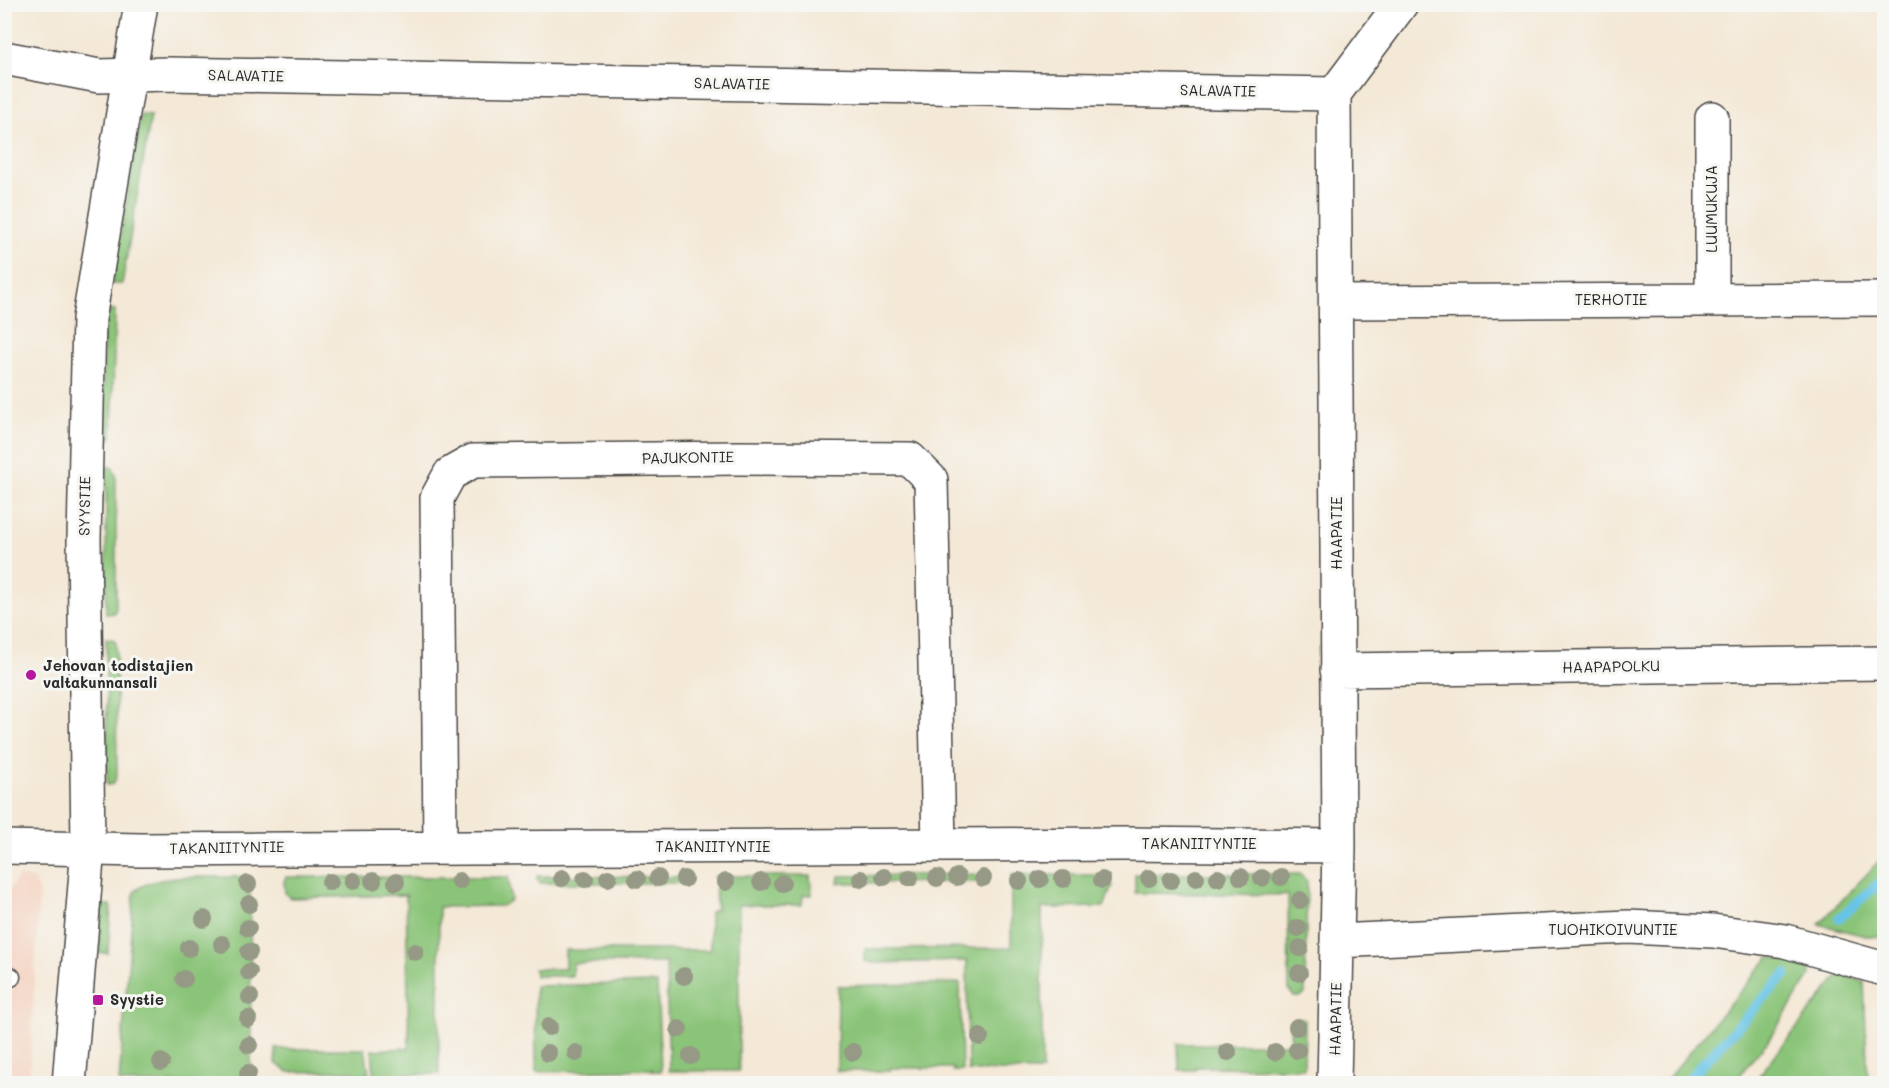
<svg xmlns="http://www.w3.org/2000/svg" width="1889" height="1088" viewBox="0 0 1889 1088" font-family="Mali,sans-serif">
  <rect width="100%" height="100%" fill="#f6f6f2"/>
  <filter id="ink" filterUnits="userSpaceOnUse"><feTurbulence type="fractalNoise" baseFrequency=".0167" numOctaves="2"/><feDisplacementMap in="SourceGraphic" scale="12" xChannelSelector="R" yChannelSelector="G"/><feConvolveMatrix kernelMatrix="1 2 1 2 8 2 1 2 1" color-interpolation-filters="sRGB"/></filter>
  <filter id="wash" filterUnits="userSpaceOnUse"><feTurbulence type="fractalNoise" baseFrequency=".008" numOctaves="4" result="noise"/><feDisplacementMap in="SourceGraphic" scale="24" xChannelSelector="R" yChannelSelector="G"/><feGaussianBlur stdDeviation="1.35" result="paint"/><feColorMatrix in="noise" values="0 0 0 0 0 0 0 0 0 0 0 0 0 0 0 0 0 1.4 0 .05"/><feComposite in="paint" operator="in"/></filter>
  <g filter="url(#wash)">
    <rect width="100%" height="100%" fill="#f4e8d6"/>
    <!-- built -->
    <path fill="#f4d3c1" d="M19 876 33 879 39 893 29 1083 5 1084V897Z"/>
    <!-- green -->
    <path fill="#8ac478" stroke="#5a7852" stroke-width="1.5" d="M141 115 151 116 122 284H112Z
      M115 310 112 437 104 442 103 336 106 312Z
      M106 467H112L116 475V608L114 613 106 614Z
      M106 638 115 640 116 644 117 776 113 784 107 785Z
      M1884 856V937L1865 936 1819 924Z
      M988 874 985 882 838 883 839 876Z
      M1135 874H1300L1307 881 1305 994 1300 997H1294L1289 990 1288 895 1135 893Z
      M1011 875H1107L1112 886 1104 907 1042 908V1071H968L967 961 874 963 865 961V949L1011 948Z
      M537 876 690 877 686 883H540L537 880Z
      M715 876H810L812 895H803L802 905H739V1071H669L666 963H573L572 976H535L534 969H565V950H710V912L716 909Z
      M250 877 251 1083H119L134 892C155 871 220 878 250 877Z
      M286 877H508L511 900 502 906 439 907V1074H374L372 1050 409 1048 406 895 290 898 285 893 284 881Z
      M101 905H111L108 953H99Z
      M1769 957 1809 966 1810 976 1768 1041 1734 1081 1732 1084 1664 1083Z
      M1840 974 1864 982 1868 1083H1753Z
      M657 983 661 1071H652V1069L536 1072 535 986Z
      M960 983 962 1071H953V1068H891L890 1071H837L838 986Z
      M1300 1018 1305 1020 1304 1068 1195 1067V1070H1179L1178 1044H1291L1290 1024 1294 1019Z
      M276 1049H365L369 1074H353L352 1071 288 1072 276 1063Z"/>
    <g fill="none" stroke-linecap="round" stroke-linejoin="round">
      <!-- stream -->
      <path stroke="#68c4e6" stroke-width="10" d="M1839 918 1884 879
        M1684 1084 1786 974"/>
    </g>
  </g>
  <g filter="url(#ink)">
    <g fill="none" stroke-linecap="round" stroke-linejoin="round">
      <defs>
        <path id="service" d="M4 976 11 977"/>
        <path id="minor" d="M4 58 99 76 168 74 1334 94
          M1712 118V299
          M1337 302 1884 299
          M1337 670 1884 663
          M440 846 437 498 450 474 473 461 739 458 910 459 931 480 939 845
          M4 847 141 850 1122 844 1339 846
          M1337 941 1628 927 1713 931 1785 941 1884 969
          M1334 1084 1339 846 1334 94 1401 4"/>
        <path id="tertiary" d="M69 1084 88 847 84 539 89 319 141 4"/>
      </defs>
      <!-- service casing -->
      <use href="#service" stroke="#494745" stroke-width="21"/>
      <!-- minor casing -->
      <use href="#minor" stroke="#494745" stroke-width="36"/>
      <!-- tertiary casing -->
      <use href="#tertiary" stroke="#494745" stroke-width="36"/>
      <!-- service -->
      <use href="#service" stroke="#fff" stroke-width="18"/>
      <!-- minor -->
      <use href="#minor" stroke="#fff" stroke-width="33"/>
      <!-- tertiary -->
      <use href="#tertiary" stroke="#fff" stroke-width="33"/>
    </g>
    <!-- trees -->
    <g fill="#959985">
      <circle cx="884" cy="877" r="9"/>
      <circle cx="957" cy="877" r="9"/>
      <circle cx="1241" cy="877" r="9"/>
      <circle cx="1281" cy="877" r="9"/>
      <circle cx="562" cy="878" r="9"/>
      <circle cx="608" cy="878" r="9"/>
      <circle cx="658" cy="878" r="9"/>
      <circle cx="910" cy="878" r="9"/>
      <circle cx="937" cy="878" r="9"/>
      <circle cx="983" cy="878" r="9"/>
      <circle cx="1149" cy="878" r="9"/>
      <circle cx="1196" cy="878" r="9"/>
      <circle cx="1218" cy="878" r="9"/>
      <circle cx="1262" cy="878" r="9"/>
      <circle cx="585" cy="879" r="9"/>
      <circle cx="637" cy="879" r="9"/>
      <circle cx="684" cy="879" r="9"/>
      <circle cx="861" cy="879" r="9"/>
      <circle cx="1040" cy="879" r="9"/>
      <circle cx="1063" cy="879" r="9"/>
      <circle cx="1102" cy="880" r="9"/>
      <circle cx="1171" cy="880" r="9"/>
      <circle cx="353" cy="881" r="9"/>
      <circle cx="373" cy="881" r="9"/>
      <circle cx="459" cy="881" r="9"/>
      <circle cx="1019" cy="881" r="9"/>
      <circle cx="330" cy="882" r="9"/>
      <circle cx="396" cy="882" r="9"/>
      <circle cx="726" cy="882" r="9"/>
      <circle cx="761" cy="882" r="9"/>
      <circle cx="782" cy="883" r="9"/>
      <circle cx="248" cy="884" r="9"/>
      <circle cx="1300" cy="900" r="9"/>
      <circle cx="249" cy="904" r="9"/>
      <circle cx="204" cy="919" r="9"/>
      <circle cx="248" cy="928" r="9"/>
      <circle cx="1298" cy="928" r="9"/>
      <circle cx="222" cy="944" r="9"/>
      <circle cx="189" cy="948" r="9"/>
      <circle cx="1300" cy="948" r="9"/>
      <circle cx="249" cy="952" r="9"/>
      <circle cx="415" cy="952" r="9"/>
      <circle cx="249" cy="972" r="9"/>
      <circle cx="1299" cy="973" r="9"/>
      <circle cx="684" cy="976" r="9"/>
      <circle cx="184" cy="979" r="9"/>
      <circle cx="250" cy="997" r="9"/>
      <circle cx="248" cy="1019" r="9"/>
      <circle cx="549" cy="1027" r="9"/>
      <circle cx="1297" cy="1027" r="9"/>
      <circle cx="679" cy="1029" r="9"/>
      <circle cx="980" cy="1037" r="9"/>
      <circle cx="249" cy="1045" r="9"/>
      <circle cx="1297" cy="1050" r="9"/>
      <circle cx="853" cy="1052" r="9"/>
      <circle cx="1228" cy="1052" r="9"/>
      <circle cx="1275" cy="1052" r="9"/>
      <circle cx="548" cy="1053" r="9"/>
      <circle cx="576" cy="1053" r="9"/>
      <circle cx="691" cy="1056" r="9"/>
      <circle cx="161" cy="1062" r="9"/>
      <circle cx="248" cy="1073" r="9"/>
    </g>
  </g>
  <!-- markers -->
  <g fill="#b5179e" stroke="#f6f6f2" stroke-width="2">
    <circle cx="31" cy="675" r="6"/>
    <rect x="92" y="994" width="12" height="12" rx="3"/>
  </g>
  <g text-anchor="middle" stroke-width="6" stroke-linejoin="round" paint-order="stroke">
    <!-- street labels -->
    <g font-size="15" fill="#2b2b2b" stroke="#f6f6f2">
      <text transform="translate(246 76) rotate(1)" y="5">SALAVATIE</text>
      <text transform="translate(732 84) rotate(1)" y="5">SALAVATIE</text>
      <text transform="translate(1218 91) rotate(1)" y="5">SALAVATIE</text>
      <text transform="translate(1712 209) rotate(-90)" y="5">LUUMUKUJA</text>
      <text x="1611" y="305">TERHOTIE</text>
      <text transform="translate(688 458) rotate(-1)" y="5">PAJUKONTIE</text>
      <text transform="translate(85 506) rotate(-89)" y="5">SYYSTIE</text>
      <text transform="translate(1337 533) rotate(-90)" y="5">HAAPATIE</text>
      <text transform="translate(1611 667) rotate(-1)" y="5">HAAPAPOLKU</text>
      <text x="1199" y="849">TAKANIITYNTIE</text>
      <text x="713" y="852">TAKANIITYNTIE</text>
      <text transform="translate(227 848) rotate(-1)" y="5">TAKANIITYNTIE</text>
      <text x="1613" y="935">TUOHIKOIVUNTIE</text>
      <text transform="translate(1336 1019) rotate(-89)" y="5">HAAPATIE</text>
    </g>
    <!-- poi labels -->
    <g font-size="15" font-weight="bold" fill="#2b2b2b" stroke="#f6f6f2" text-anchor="start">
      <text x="43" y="671">Jehovan todistajien<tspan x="43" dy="17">valtakunnansali</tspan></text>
      <text x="110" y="1005">Syystie</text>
    </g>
  </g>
  <!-- margin -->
  <rect width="1889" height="1088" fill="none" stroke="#f6f6f2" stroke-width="24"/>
</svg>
